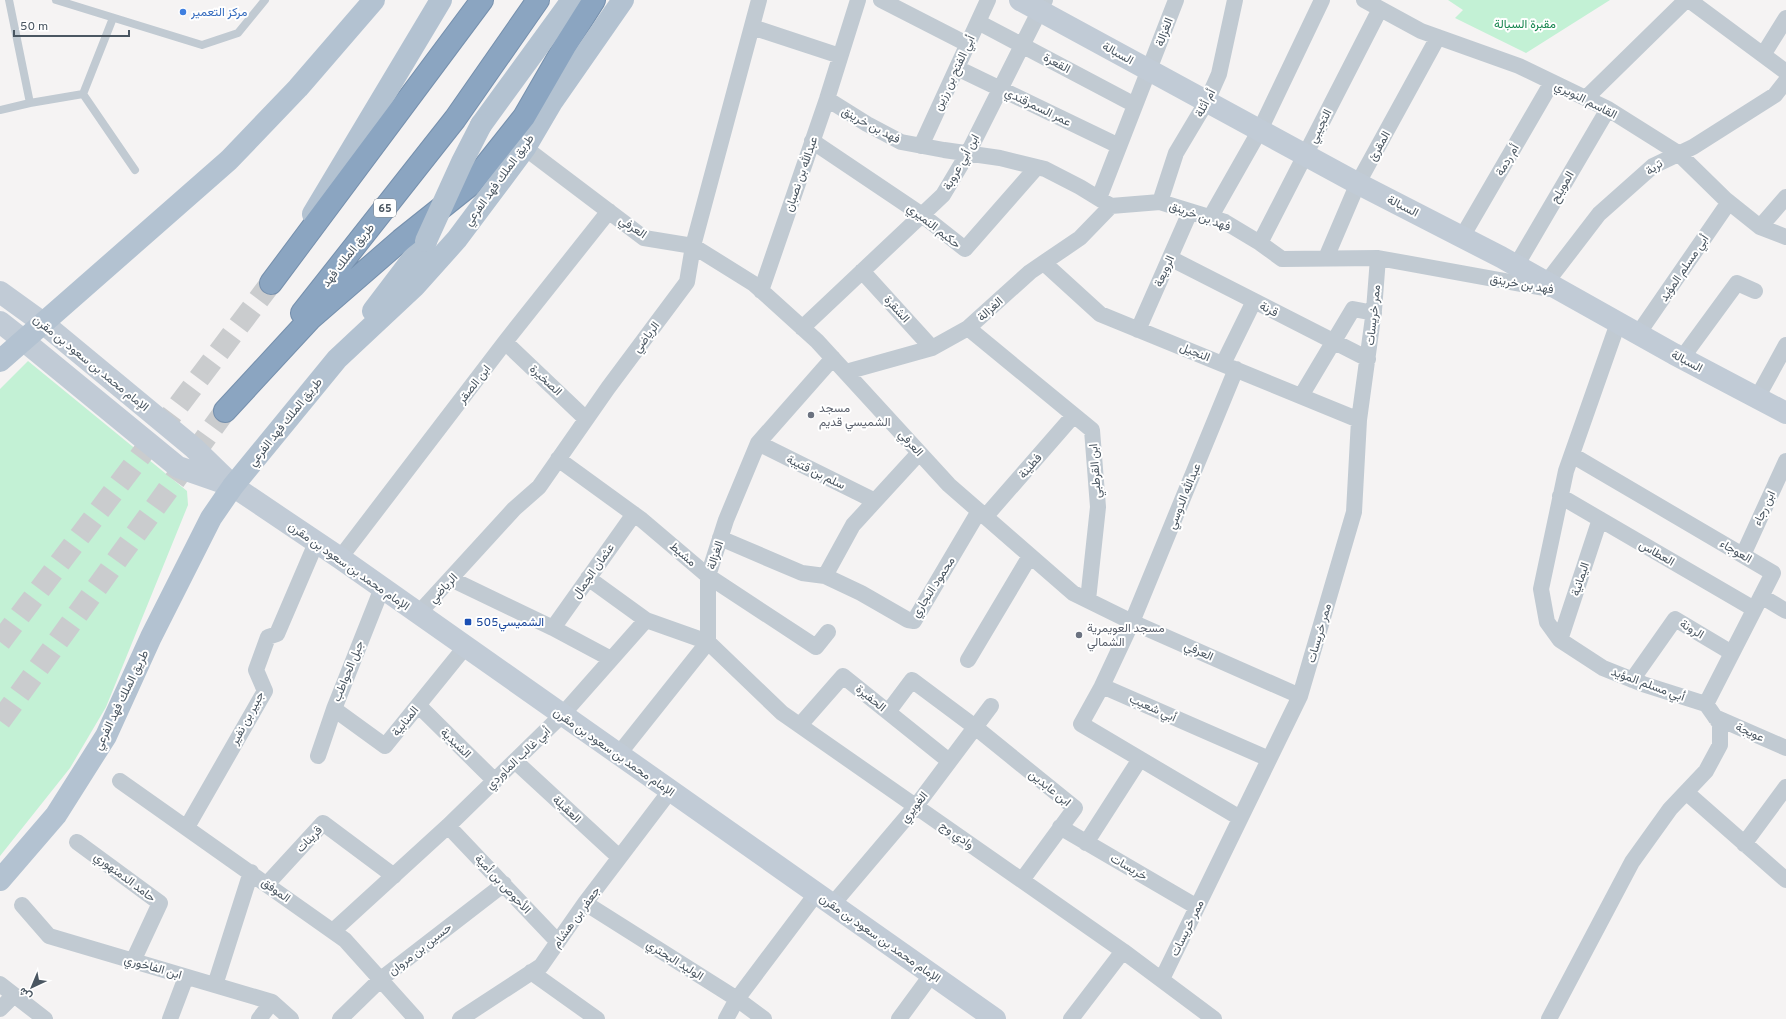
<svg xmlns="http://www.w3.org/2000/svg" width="1786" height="1019" viewBox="0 0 1786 1019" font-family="Overpass,Vazirmatn,sans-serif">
  <rect width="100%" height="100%" fill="#f5f3f3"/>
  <!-- green -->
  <path fill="#c3f1d5" d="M1448 0H1610L1526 53 1455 18 1463 10Z
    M28 361 187 491 188 505 106 707 70 768 0 856V389Z"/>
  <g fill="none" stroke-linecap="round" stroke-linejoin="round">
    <!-- highway-tunnel -->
    <path stroke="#caccce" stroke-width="22" stroke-dasharray="22 11" stroke-linecap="butt" d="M0 642 271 283
      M0 721 225 411"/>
    <defs>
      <path id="highway" d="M271 283 482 0
        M302 313 455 119 538 0
        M225 411 310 319 401 240 470 185 524 117 565 46 594 0"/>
    </defs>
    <!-- highway casing -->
    <use href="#highway" stroke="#7690ad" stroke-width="24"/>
    <!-- lane -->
    <path stroke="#c1cad2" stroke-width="8" d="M56 0 202 45 238 33 265 0
      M83 94 113 18
      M30 103 83 94 135 170
      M0 110 30 103 9 0"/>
    <!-- street -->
    <path stroke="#c1cad2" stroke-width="16" d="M881 0 967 44
      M1364 0 1421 31 1519 66 1608 109 1678 153 1725 199 1760 227 1786 237
      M1689 0 1786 72
      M978 22 1135 105
      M752 27 840 56
      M1763 55 1786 18
      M957 68 1119 146
      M1586 98 1686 0
      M827 99 867 124 901 142 944 150 1000 158 1045 169 1080 187 1111 206 1160 202 1225 222 1260 243 1282 259 1378 258 1549 289
      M812 141 922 215 965 249 1037 167
      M921 146 988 0
      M525 148 644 238 693 246 754 284 817 341 949 485 1073 593 1132 622 1300 696
      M1099 198 1176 0
      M1160 202 1176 153 1207 101 1219 74 1235 0
      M1210 218 1260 130 1322 0
      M1760 227 1786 197
      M1462 237 1552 82
      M1260 243 1380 9
      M1170 258 1368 359
      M1326 258 1358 183 1438 37
      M1044 263 1100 314 1359 420
      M1516 266 1608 109
      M862 271 932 348
      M1546 283 1599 214 1653 166 1693 147 1775 95 1786 81
      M761 291 827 99 858 0
      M802 328 943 195 968 153 1045 0
      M968 328 1092 430 1098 507 1088 600
      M1138 330 1190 212
      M1638 334 1729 202
      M505 342 586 419
      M1682 358 1737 283 1755 291
      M1223 364 1254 301
      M1236 369 1132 622 1102 686 1269 759
      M846 372 932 348 968 328 1030 272 1080 238 1111 206
      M1301 396 1353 309 1374 313
      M1757 398 1786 345
      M758 443 875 501
      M1572 455 1773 573 1706 704
      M558 459 642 520 708 576 816 647 828 632
      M1560 496 1754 609
      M985 517 1074 415
      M720 538 802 573 825 576 861 593 908 620 914 621 979 511
      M1743 555 1786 461
      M340 558 505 342 609 211
      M825 576 853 525 919 453
      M588 578 646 620
      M451 579 553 628 611 659
      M1761 596 1786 611
      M418 614 514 509 539 487 608 388 687 282 693 246 759 0
      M553 628 634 514
      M1560 640 1600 519
      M968 660 1030 556
      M1632 680 1675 619 1732 653
      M1102 686 1081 724 1240 818
      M418 705 495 781
      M334 709 385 746 466 646
      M888 712 912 680 975 727 1075 808 1022 880
      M1715 717 1786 748
      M800 725 843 676 949 761
      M618 755 708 642V576L726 520 758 443 833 358
      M318 756 334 709 382 588
      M515 761 619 857
      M120 781 345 940 416 1019
      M1686 792 1786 880
      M448 826 558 942
      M187 827 265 691 256 670 268 637 277 634 316 543
      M1060 827 1197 907
      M77 842 160 903 133 961
      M1086 843 1140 759
      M1744 844 1786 787
      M267 884 323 823 394 876
      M585 903 737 999 764 1019
      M22 905 49 936 272 1002 291 1019
      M832 905 916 806 991 706
      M333 931 448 826 562 715 646 620 708 642 782 713 1123 951 1214 1019
      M531 972 597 1019
      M1162 979 1300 696 1354 512 1359 420 1374 310 1378 258
      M0 984 45 1019
      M215 985 251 872
      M0 1009 14 995
      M170 1019 186 977
      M259 1019 272 1002
      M340 1019 381 979 504 884
      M460 1019 541 966 585 903 670 791
      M726 1019 737 999 816 894
      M899 1019 932 974
      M1071 1019 1123 951
      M1549 1019 1632 862 1670 809 1706 771 1720 745V724L1706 704 1643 684 1603 668 1560 640 1547 622 1541 589 1566 471 1618 323"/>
    <!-- secondary -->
    <path stroke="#c1cbd6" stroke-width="22" d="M1020 0 1353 181 1501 257 1674 354 1786 413
      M0 292 43 323 194 448 233 486 340 558 995 1019
      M0 322 23 340 178 467 227 484"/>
    <!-- primary -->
    <path stroke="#b3c2d1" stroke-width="22" d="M481 125 572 0
      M313 214 441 0
      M373 311 426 241
      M0 361 229 160 298 88 374 0
      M0 880 56 815 106 736 151 637 211 518 233 486 337 359 415 286 457 239 525 148 552 102 623 0"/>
    <!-- highway -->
    <use href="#highway" stroke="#8ba5c1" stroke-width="22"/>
    <!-- primary-bridge -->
    <path stroke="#b3c2d1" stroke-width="22" d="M426 241 462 162 481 125"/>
  </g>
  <!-- markers -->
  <circle fill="#3f7fe0" stroke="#fff" stroke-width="1.5" cx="183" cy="12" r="4"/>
  <g fill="#6b7280" stroke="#fff" stroke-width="1.5">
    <circle cx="811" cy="415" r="4"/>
    <circle cx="1079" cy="635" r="4"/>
  </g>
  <rect fill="#1a4fb4" stroke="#fff" stroke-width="1.5" x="464" y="618" width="8" height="8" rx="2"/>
  <g text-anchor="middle" stroke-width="4" stroke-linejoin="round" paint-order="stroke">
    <!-- shield labels -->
    <rect fill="#fff" stroke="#808990" stroke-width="1" x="374" y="199" width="22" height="18" rx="3"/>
    <g font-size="11" font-weight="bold" fill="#4a5661">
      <text x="385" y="212">65</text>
    </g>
    <!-- shop labels -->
    <g font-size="12" fill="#366cbe" stroke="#fff" text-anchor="start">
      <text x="191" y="16">مركز التعمير</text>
    </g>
    <!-- park labels -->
    <g font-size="12" fill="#17864f" stroke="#fff">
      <text x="1525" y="28">مقبرة السبالة</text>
    </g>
    <!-- street labels -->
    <g font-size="12" fill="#4a5661" stroke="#fff">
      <text transform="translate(1164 32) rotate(-69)" y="4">الغزالة</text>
      <text transform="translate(1118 53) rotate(29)" y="4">السبالة</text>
      <text transform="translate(1057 63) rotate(28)" y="4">القعرة</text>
      <text transform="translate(954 73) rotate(-65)" y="4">أبي الفتح بن رزين</text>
      <text transform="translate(1586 100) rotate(27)" y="4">القاسم النويري</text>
      <text transform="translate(1205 103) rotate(-62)" y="4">أم أثلة</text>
      <text transform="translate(1038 107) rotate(26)" y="4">عمر السمرقندي</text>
      <text transform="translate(871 125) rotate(28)" y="4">فهد بن خرينق</text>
      <text transform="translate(1320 126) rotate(-63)" y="4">التجيبي</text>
      <text transform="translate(1379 146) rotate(-61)" y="4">المقرئ</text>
      <text transform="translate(1507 160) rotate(-60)" y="4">أم ردمة</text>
      <text transform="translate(961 162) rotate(-61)" y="4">ابن أبي عروبة</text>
      <text transform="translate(1654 167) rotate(-36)" y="4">تربة</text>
      <text transform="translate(801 174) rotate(-71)" y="4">عبدالله بن نصبان</text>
      <text transform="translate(499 180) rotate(-54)" y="4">طريق الملك فهد الفرعي</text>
      <text transform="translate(1562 187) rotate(-60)" y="4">المويلح</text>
      <text transform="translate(1403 206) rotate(27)" y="4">السبالة</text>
      <text transform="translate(1200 216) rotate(20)" y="4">فهد بن خرينق</text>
      <text transform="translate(934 226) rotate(38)" y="4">حكيم النميري</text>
      <text transform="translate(633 227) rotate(34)" y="4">العرفي</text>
      <text transform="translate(348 255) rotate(-52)" y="4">طريق الملك فهد</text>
      <text transform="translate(1684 268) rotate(-56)" y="4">أبي مسلم المؤيد</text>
      <text transform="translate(1164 271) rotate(-66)" y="4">الرويعة</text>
      <text transform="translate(1522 284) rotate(10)" y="4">فهد بن خرينق</text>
      <text transform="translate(897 309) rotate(48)" y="4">الشقرة</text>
      <text transform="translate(990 309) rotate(-42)" y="4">الغزالة</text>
      <text transform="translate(1269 309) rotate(27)" y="4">قرنة</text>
      <text transform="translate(1373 315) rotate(-84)" y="4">ممر خريسات</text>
      <text transform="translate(646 337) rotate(-53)" y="4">الرياضي</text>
      <text transform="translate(1195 352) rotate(22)" y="4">النجيل</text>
      <text transform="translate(1687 361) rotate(28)" y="4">السبالة</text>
      <text transform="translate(91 363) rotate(39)" y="4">الإمام محمد بن سعود بن مقرن</text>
      <text transform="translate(546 380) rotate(43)" y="4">الصخيرة</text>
      <text transform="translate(474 384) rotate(-52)" y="4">ابن الصقر</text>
      <text transform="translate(285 422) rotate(-51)" y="4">طريق الملك فهد الفرعي</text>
      <text transform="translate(911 443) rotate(48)" y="4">العرفي</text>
      <text transform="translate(1030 466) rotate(-49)" y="4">فطينة</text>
      <text transform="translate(1095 471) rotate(-94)" y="4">ابن القرطبي</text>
      <text transform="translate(816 472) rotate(26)" y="4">سلم بن قتيبة</text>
      <text transform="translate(1184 496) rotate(-68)" y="4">عبدالله الدوسي</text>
      <text transform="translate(1764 508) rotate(-65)" y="4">ابن رجاء</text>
      <text transform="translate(1736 551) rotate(30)" y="4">العوجاء</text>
      <text transform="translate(1657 553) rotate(30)" y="4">العطاس</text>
      <text transform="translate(683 554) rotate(41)" y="4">مشيط</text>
      <text transform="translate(715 555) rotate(-72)" y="4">الغزالة</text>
      <text transform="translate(349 566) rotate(35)" y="4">الإمام محمد بن سعود بن مقرن</text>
      <text transform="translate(593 571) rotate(-55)" y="4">عثمان الجمال</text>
      <text transform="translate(1580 579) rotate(-72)" y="4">اليمانية</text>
      <text transform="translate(933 587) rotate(-57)" y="4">محمود النجاري</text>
      <text transform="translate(443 588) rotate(-47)" y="4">الرياضي</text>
      <text transform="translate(1692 629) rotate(31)" y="4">الرونة</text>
      <text transform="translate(1319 633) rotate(-74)" y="4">ممر خريسات</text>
      <text transform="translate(1199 651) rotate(24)" y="4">العرفي</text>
      <text transform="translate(348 671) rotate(-68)" y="4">جبل الحواطب</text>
      <text transform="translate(1648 684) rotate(20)" y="4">أبي مسلم المؤيد</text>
      <text transform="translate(871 698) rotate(39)" y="4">الحفيرة</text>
      <text transform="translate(121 700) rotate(-64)" y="4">طريق الملك فهد الفرعي</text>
      <text transform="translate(1153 708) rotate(24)" y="4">أبي شعيب</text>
      <text transform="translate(247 718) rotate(-62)" y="4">جبير بن نفير</text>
      <text transform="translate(405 721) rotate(-51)" y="4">المنابية</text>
      <text transform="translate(1750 732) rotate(24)" y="4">عويجة</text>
      <text transform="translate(456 743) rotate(44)" y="4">الشيدية</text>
      <text transform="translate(614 752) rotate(35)" y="4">الإمام محمد بن سعود بن مقرن</text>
      <text transform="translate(518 758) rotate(-44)" y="4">أبي غالب الماوردي</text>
      <text transform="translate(1050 788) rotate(39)" y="4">ابن عابدين</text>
      <text transform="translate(914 807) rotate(-51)" y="4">الغويري</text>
      <text transform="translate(567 809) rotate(43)" y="4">العقيلة</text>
      <text transform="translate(957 835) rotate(35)" y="4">وادي وج</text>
      <text transform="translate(309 839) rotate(-46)" y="4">قرينات</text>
      <text transform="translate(1129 867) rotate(30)" y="4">خريسات</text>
      <text transform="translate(125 877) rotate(37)" y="4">حامد الدمنهوري</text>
      <text transform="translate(503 884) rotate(47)" y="4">الأحوص بن أمية</text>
      <text transform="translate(276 890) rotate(36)" y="4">الموفق</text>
      <text transform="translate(576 917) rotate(-54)" y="4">جعفر بن هشام</text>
      <text transform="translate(1187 928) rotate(-64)" y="4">ممر خريسات</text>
      <text transform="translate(880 938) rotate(35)" y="4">الإمام محمد بن سعود بن مقرن</text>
      <text transform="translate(420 949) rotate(-38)" y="4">حسين بن مروان</text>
      <text transform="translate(675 960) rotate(32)" y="4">الوليد البحتري</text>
      <text transform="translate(153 967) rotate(16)" y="4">ابن الفاخوري</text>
    </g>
    <!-- worship labels -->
    <g font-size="12" fill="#5b616d" stroke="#fff" text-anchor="start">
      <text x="819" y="412">مسجد<tspan x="819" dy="14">الشميسي قديم</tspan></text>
      <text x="1087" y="632">مسجد العويمرية<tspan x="1087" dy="14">الشمالي</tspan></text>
    </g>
    <!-- transit labels -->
    <g font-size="12" fill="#164399" stroke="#fff" text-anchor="start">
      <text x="476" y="626">الشميسي505</text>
    </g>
  </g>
  <!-- north arrow -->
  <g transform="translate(32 987) rotate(224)" stroke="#ffffff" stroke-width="3" paint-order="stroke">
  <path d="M0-3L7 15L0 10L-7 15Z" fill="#4a5661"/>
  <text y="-6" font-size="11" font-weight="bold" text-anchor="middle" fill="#4a5661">ش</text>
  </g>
  <!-- scale -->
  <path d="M14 30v6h115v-6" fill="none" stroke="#4a5661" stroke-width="2"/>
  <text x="20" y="30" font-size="12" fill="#4a5661" stroke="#ffffff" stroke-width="3" paint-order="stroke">50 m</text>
</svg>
